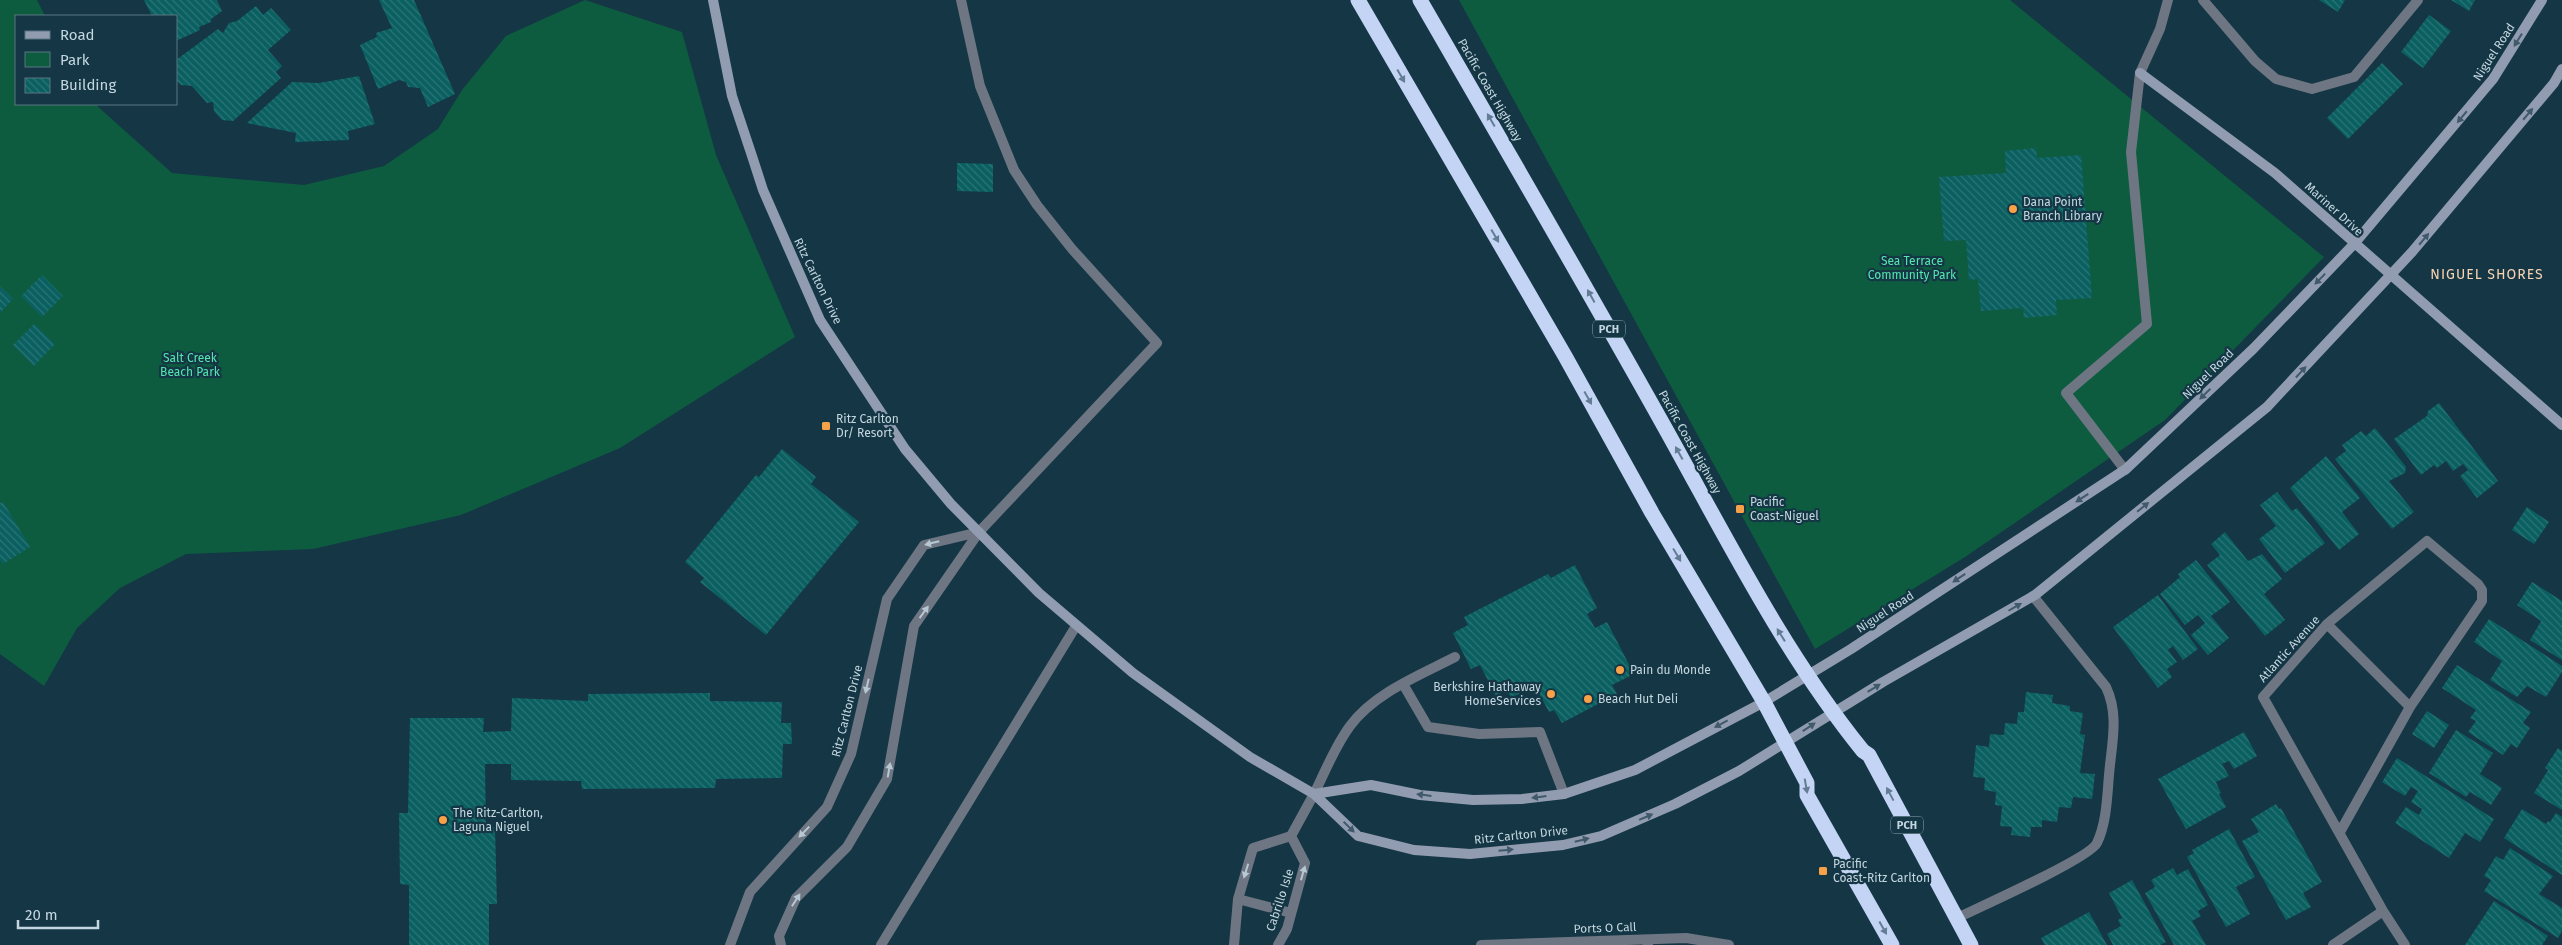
<svg xmlns="http://www.w3.org/2000/svg" width="2562" height="945" viewBox="0 0 2562 945" font-family="'Fira Sans',sans-serif">
  <defs>
    <pattern id="building-back-hatch" width="6" height="6" patternUnits="userSpaceOnUse" patternTransform="scale(1.25)"><rect width="6" height="6" fill="#0a5f60"/><path d="M-1 5l2 2M0 0l6 6M5-1l2 2" fill="none" stroke="#2c7576"/></pattern>
  </defs>
  <rect width="100%" height="100%" fill="#143645"/>
  <!-- park -->
  <path fill="#0e5c40" d="M0 0H37L45 16H16V104H95L172 173 304 185 384 166 438 129 462 90 506 36 585 0 682 32 716 155 795 337 620 448 461 515 313 549 186 554 120 588 77 628 44 686 0 654Z
    M1459 0H2010L2324 257 2165 420 1965 557 1815 649Z"/>
  <!-- building -->
  <path fill="url(#building-back-hatch)" d="M144 0H217L222 11 211 19V22L199 27 200 30 176 41V16H152Z
    M379 0H414L455 94 428 107 420 88 408 87 406 82 399 80 378 89 360 45 377 37 376 33 392 28Z
    M2319 0H2345L2338 12Z
    M2451 0H2475L2469 11Z
    M256 6 263 15 271 8 291 30 268 50 282 66 276 72 281 78 233 121 222 120 214 111 213 102 207 103 192 86 181 85 176 80V60L218 29 223 33 229 23 237 21Z
    M2429 15 2451 31 2423 68 2401 52Z
    M2382 63 2403 84 2348 139 2327 118Z
    M359 76 375 124 348 131 349 140 295 142 296 133 247 123 292 82 319 83Z
    M2036 148 2037 158 2081 155 2092 298 2056 300 2057 315 2024 318 2023 308 1981 311 1978 279 1969 280 1966 240 1944 241 1939 177 2006 173 2005 151Z
    M957 163 993 164V192L957 191Z
    M42 275 63 296 42 317 21 296Z
    M0 286 13 299 0 313Z
    M34 324 55 344 34 366 13 345Z
    M2439 403 2498 481 2477 498 2460 476 2468 470 2463 464 2453 471 2446 461 2437 468 2434 465 2421 475 2394 439 2427 416 2428 411Z
    M2375 428 2406 467 2405 473 2389 481 2414 512 2392 529 2335 459 2346 451 2342 445 2361 431 2366 436Z
    M782 449 816 477 811 484 859 522 766 635 700 582 704 578 685 562 756 475 759 477Z
    M2326 456 2360 498 2342 512 2359 534 2339 550 2290 488Z
    M2277 492 2292 511 2297 508 2325 543 2285 573 2259 539 2276 526 2260 505Z
    M3 502 30 547 3 564 0 559V503Z
    M2527 507 2549 522 2534 544 2512 530Z
    M2225 532 2248 561 2262 554 2282 579 2264 594 2285 620 2265 636 2207 565 2220 555 2211 544Z
    M2196 560 2230 602 2211 616 2229 638 2208 655 2191 635 2205 623 2198 615 2185 625 2160 594 2180 577 2178 574Z
    M1575 565 1597 608 1587 614 1595 628 1607 622 1634 674 1612 685 1617 694 1562 723 1554 710 1549 712 1535 686 1511 698 1507 690 1496 696 1480 665 1471 669 1453 633 1468 625 1464 617 1548 574 1551 578Z
    M2532 582 2562 601V660L2530 640 2541 621 2517 605Z
    M2158 595 2198 649 2183 660 2173 646 2168 650 2177 662 2167 669 2172 677 2158 688 2113 627Z
    M2489 619 2562 666V672L2546 697 2527 686 2517 697 2490 680 2502 661 2474 642Z
    M2457 665 2531 712 2523 723 2530 728 2517 748 2511 744 2503 755 2468 732 2476 721 2470 718 2476 710 2442 688Z
    M2026 692 2053 695 2052 703 2070 706V711L2083 713 2080 734 2085 735 2080 773 2095 774 2092 799 2073 797 2071 808 2059 807 2057 822 2042 820V827H2031L2030 837 2011 835 2012 827 2000 826 2002 806 1995 805 1996 792 1984 790 1985 778 1973 777 1976 745 1989 747 1990 734 2004 735 2005 723 2017 724 2018 712H2024Z
    M710 693V701L782 702 781 723H791L792 744H783L782 778 716 779 715 788 582 789 581 781 511 780V764H485L486 827H495L497 904H489V945H409V885L400 884 399 813H408L410 718H484L483 732 511 731 512 698 588 701V694Z
    M2427 711 2449 725 2434 748 2412 734Z
    M2456 730 2493 753 2480 774 2502 788 2491 805 2470 792 2466 797 2429 773Z
    M2244 732 2257 756 2234 769 2229 761 2222 764 2229 776 2216 782 2221 793 2219 794 2226 807 2186 829 2158 779Z
    M2558 748 2562 751V810L2534 793 2548 770 2545 768Z
    M2397 758 2494 819 2480 842 2465 833 2449 858 2395 823 2406 807 2419 815 2422 809 2411 802 2418 791 2411 787 2405 796 2382 782Z
    M2276 804 2279 809 2281 808 2322 882 2303 893 2311 907 2286 920 2242 841 2259 832 2251 819Z
    M2522 809 2546 824 2548 821 2550 822 2556 813 2562 817V875L2504 838Z
    M2229 829 2255 877 2236 887 2250 914 2226 927 2187 857 2194 853 2192 850Z
    M2510 848 2553 876 2539 894 2562 908V931L2558 938 2484 891 2491 880 2484 876 2496 856 2503 860Z
    M2173 868 2177 875 2188 869 2208 905 2198 911 2201 916 2192 921 2206 945H2174L2145 893 2155 887 2151 880Z
    M2132 880 2166 942 2160 945H2113L2107 934 2121 926 2118 920 2122 918 2109 893Z
    M2494 901 2548 936 2542 945H2465Z
    M2089 912 2107 945H2045L2041 938Z"/>
  <g fill="none" stroke-linecap="round" stroke-linejoin="round">
    <!-- lane -->
    <path stroke="#6f7683" stroke-width="10" d="M2125 470 2066 393 2147 324 2131 152 2140 73
      M1403 684 1428 727 1479 734 1540 732 1564 794
      M1314 794C1325 772 1335 746 1350 726 1374 693 1420 675 1455 657
      M1957 918C1978 908 2090 858 2097 843 2108 820 2107 790 2110 765 2113 738 2118 712 2106 687L2033 596
      M730 945 750 892 827 807 851 754 887 599 924 545 979 532
      M781 945 779 936 796 898 847 847 887 779 914 626 979 532 1157 343 1072 249 1037 205 1014 170 980 86 961 0
      M881 945 1076 626
      M1481 945 1686 938 1729 945"/>
    <!-- street -->
    <path stroke="#6f7683" stroke-width="10" d="M2203 0 2255 61 2276 79 2312 89 2354 77 2418 0
      M2140 73 2160 29 2168 0
      M2327 624 2410 707
      M2340 832 2410 707 2482 601V590L2478 584 2427 541 2327 624 2263 697 2383 911 2405 945
      M1238 899 1291 913
      M1646 940 1648 945
      M1234 945 1238 899 1253 848 1291 836 1314 794
      M1278 945 1287 929 1305 863 1291 836
      M2333 945 2383 911"/>
    <!-- secondary -->
    <path stroke="#919cb0" stroke-width="10" d="M713 0 732 96 752 156 763 190 820 320 905 449 951 504 1039 593 1133 673 1250 757 1314 794 1358 836 1414 850 1470 854 1563 845 1601 836 1675 804 1739 771 1883 682 2035 595 2267 407 2412 252 2554 83 2562 69
      M2140 73 2275 173 2562 425
      M1314 794 1371 785 1420 795 1473 800 1522 799 1564 794 1635 770 1764 702 1851 649 2126 469 2253 349 2354 244 2493 79 2542 0"/>
    <!-- highway -->
    <path stroke="#c3d4f4" stroke-width="15" d="M1358 0 1565 356 1652 513 1764 702 1807 783V795L1892 945
      M1420 0C1502 142 1584 283 1664 426 1726 537 1783 652 1863 751L1869 755 1971 945"/>
  </g>
  <!-- one-way arrows -->
  <defs><path id="oneway-solid" d="M-6-.8H1V-3.2L6.5 0L1 3.2V.8H-6Z" transform="scale(1.25)"/></defs>
  <g fill="#405a6a">
    <use href="#oneway-solid" transform="translate(2518 40) rotate(122)"/>
    <use href="#oneway-solid" transform="translate(2528 114) rotate(-50)"/>
    <use href="#oneway-solid" transform="translate(2462 117) rotate(130)"/>
    <use href="#oneway-solid" transform="translate(2424 239) rotate(-50)"/>
    <use href="#oneway-solid" transform="translate(2320 279) rotate(134)"/>
    <use href="#oneway-solid" transform="translate(2301 372) rotate(-47)"/>
    <use href="#oneway-solid" transform="translate(2205 394) rotate(136)"/>
    <use href="#oneway-solid" transform="translate(2082 498) rotate(147)"/>
    <use href="#oneway-solid" transform="translate(2143 507) rotate(-39)"/>
    <use href="#oneway-solid" transform="translate(1959 578) rotate(147)"/>
    <use href="#oneway-solid" transform="translate(2015 607) rotate(-30)"/>
    <use href="#oneway-solid" transform="translate(1874 688) rotate(-31)"/>
    <use href="#oneway-solid" transform="translate(1721 724) rotate(152)"/>
    <use href="#oneway-solid" transform="translate(1809 727) rotate(-33)"/>
    <use href="#oneway-solid" transform="translate(1424 795) rotate(-173)"/>
    <use href="#oneway-solid" transform="translate(1539 797) rotate(173)"/>
    <use href="#oneway-solid" transform="translate(1646 817) rotate(-23)"/>
    <use href="#oneway-solid" transform="translate(1349 827) rotate(44)"/>
    <use href="#oneway-solid" transform="translate(1582 840) rotate(-14)"/>
    <use href="#oneway-solid" transform="translate(1506 850) rotate(-5)"/>
  </g>
  <g fill="#637d94">
    <use href="#oneway-solid" transform="translate(1401 76) rotate(60)"/>
    <use href="#oneway-solid" transform="translate(1491 120) rotate(-120)"/>
    <use href="#oneway-solid" transform="translate(1495 236) rotate(60)"/>
    <use href="#oneway-solid" transform="translate(1591 296) rotate(-119)"/>
    <use href="#oneway-solid" transform="translate(1588 398) rotate(61)"/>
    <use href="#oneway-solid" transform="translate(1679 453) rotate(-119)"/>
    <use href="#oneway-solid" transform="translate(1677 555) rotate(59)"/>
    <use href="#oneway-solid" transform="translate(1781 635) rotate(-122)"/>
    <use href="#oneway-solid" transform="translate(1806 786) rotate(80)"/>
    <use href="#oneway-solid" transform="translate(1890 794) rotate(-118)"/>
    <use href="#oneway-solid" transform="translate(1883 928) rotate(61)"/>
  </g>
  <g fill="#b7c8d2">
    <use href="#oneway-solid" transform="translate(932 543) rotate(166)"/>
    <use href="#oneway-solid" transform="translate(924 612) rotate(-54)"/>
    <use href="#oneway-solid" transform="translate(867 686) rotate(103)"/>
    <use href="#oneway-solid" transform="translate(889 770) rotate(-80)"/>
    <use href="#oneway-solid" transform="translate(804 832) rotate(134)"/>
    <use href="#oneway-solid" transform="translate(1246 871) rotate(107)"/>
    <use href="#oneway-solid" transform="translate(1303 873) rotate(-74)"/>
    <use href="#oneway-solid" transform="translate(796 900) rotate(-57)"/>
  </g>
  <!-- markers -->
  <g fill="#f7a148" stroke="#143645" stroke-width="2">
    <circle cx="2013" cy="209" r="5"/>
    <rect x="821" y="421" width="10" height="10" rx="2.5"/>
    <rect x="1735" y="504" width="10" height="10" rx="2.5"/>
    <circle cx="1620" cy="670" r="5"/>
    <circle cx="1551" cy="694" r="5"/>
    <circle cx="1588" cy="699" r="5"/>
    <circle cx="443" cy="820" r="5"/>
    <rect x="1818" y="866" width="10" height="10" rx="2.5"/>
  </g>
  <g text-anchor="middle" stroke-width="4.5" stroke-linejoin="round" paint-order="stroke">
    <!-- shield labels -->
    <g fill="#143645" stroke="#8fa7b2" stroke-width="1">
      <rect x="1593" y="320.5" width="32" height="17" rx="4"/>
      <rect x="1891" y="816.5" width="32" height="17" rx="4"/>
    </g>
    <g font-size="11" font-weight="bold" fill="#c4d7e0">
      <text x="1609" y="333">PCH</text>
      <text x="1907" y="829">PCH</text>
    </g>
    <!-- street labels -->
    <g font-size="12" fill="#c4d7e0" stroke="#143645">
      <text transform="translate(2494 52) rotate(-57)" y="4">Niguel Road</text>
      <text transform="translate(1490 90) rotate(60)" y="4">Pacific Coast Highway</text>
      <text transform="translate(2334 209) rotate(42)" y="4">Mariner Drive</text>
      <text transform="translate(818 281) rotate(64)" y="4">Ritz Carlton Drive</text>
      <text transform="translate(2208 374) rotate(-44)" y="4">Niguel Road</text>
      <text transform="translate(1690 442) rotate(61)" y="4">Pacific Coast Highway</text>
      <text transform="translate(1885 612) rotate(-33)" y="4">Niguel Road</text>
      <text transform="translate(2289 649) rotate(-48)" y="4">Atlantic Avenue</text>
      <text transform="translate(847 711) rotate(-76)" y="4">Ritz Carlton Drive</text>
      <text transform="translate(1521 835) rotate(-6)" y="4">Ritz Carlton Drive</text>
      <text transform="translate(1280 900) rotate(-72)" y="4">Cabrillo Isle</text>
      <text transform="translate(1605 928) rotate(-2)" y="4">Ports O Call</text>
    </g>
    <!-- poi labels -->
    <g font-size="12" fill="#c4d7e0" stroke="#143645" text-anchor="start">
      <text x="2023" y="206">Dana Point<tspan x="2023" dy="14">Branch Library</tspan></text>
      <text x="836" y="423">Ritz Carlton<tspan x="836" dy="14">Dr/ Resort</tspan></text>
      <text x="1750" y="506">Pacific<tspan x="1750" dy="14">Coast-Niguel</tspan></text>
      <text x="1630" y="674">Pain du Monde</text>
      <text x="1541" y="691" text-anchor="end">Berkshire Hathaway<tspan x="1541" dy="14">HomeServices</tspan></text>
      <text x="1598" y="703">Beach Hut Deli</text>
      <text x="453" y="817">The Ritz-Carlton,<tspan x="453" dy="14">Laguna Niguel</tspan></text>
      <text x="1833" y="868">Pacific<tspan x="1833" dy="14">Coast-Ritz Carlton</tspan></text>
    </g>
    <!-- park labels -->
    <g font-size="12" fill="#55e7ae" stroke="#143645">
      <text x="1912" y="265">Sea Terrace<tspan x="1912" dy="14">Community Park</tspan></text>
      <text x="190" y="362">Salt Creek<tspan x="190" dy="14">Beach Park</tspan></text>
    </g>
    <!-- neighbourhood labels -->
    <g font-size="14" letter-spacing="1" fill="#f8d3b2" stroke="#143645">
      <text x="2487" y="279">NIGUEL SHORES</text>
    </g>
  </g>
  <!-- legend -->
  <rect x="15" y="15" width="162" height="90" fill="#143645" stroke="#5a7683"/>
  <rect x="25" y="31" width="25" height="8" fill="#919cb0" stroke="#5a7683"/>
  <text x="60" y="40" font-size="15" fill="#c4d7e0">Road</text>
  <rect x="25" y="52" width="25" height="15" fill="#0e5c40" stroke="#5a7683"/>
  <text x="60" y="65" font-size="15" fill="#c4d7e0">Park</text>
  <rect x="25" y="78" width="25" height="15" fill="url(#building-back-hatch)" stroke="#5a7683"/>
  <text x="60" y="90" font-size="15" fill="#c4d7e0">Building</text>
  <!-- scale -->
  <path d="M18 920v8h80v-8" fill="none" stroke="#c4d7e0" stroke-width="2.5"/>
  <text x="25" y="920" font-size="15" fill="#c4d7e0" stroke="#143645" stroke-width="4" paint-order="stroke">20 m</text>
</svg>
